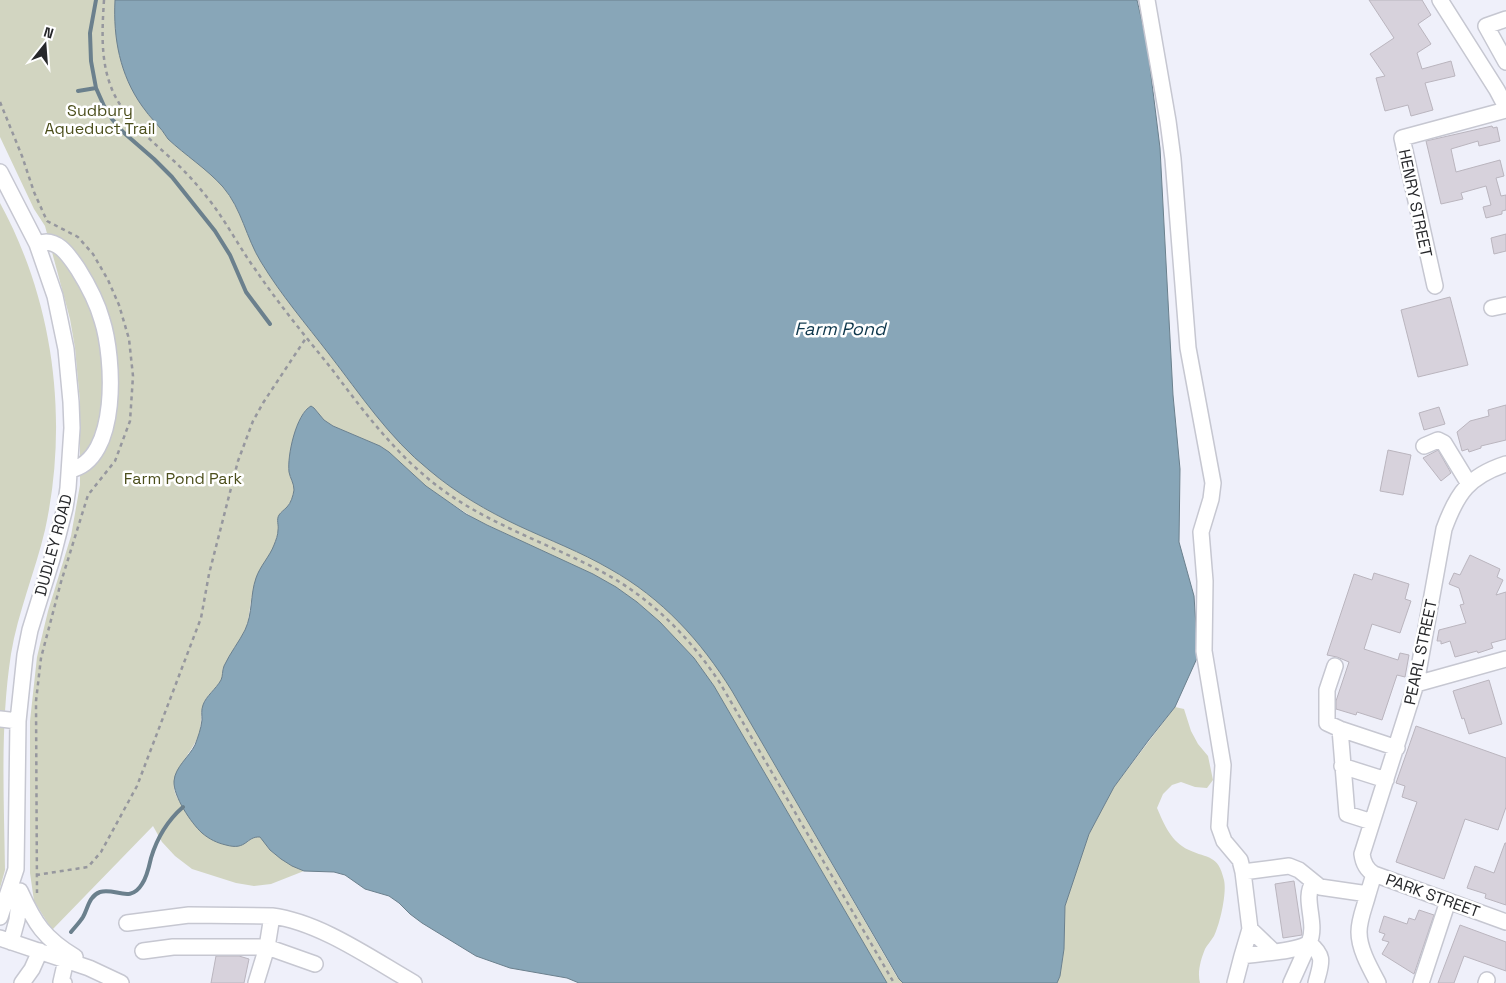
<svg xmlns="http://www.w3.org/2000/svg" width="1506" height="983" viewBox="0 0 1506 983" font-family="'Space Grotesk',sans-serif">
  <rect width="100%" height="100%" fill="#eff0fa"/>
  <!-- green -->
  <path fill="#d2d5c1" d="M0 0H115C113 38 120 75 142 106 150 118 161 127 168 139 185 155 208 169 223 187 242 209 246 238 261 262 281 295 306 324 329 354 360 394 389 438 429 470 456 493 487 511 519 526 549 540 581 552 610 569 662 598 701 641 732 691L897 977 903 983H887L714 686 694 658 660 622 637 602 616 587 593 574 523 542 477 520 446 500 426 486 389 452 380 446 333 426 324 420 314 408 311 406C296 414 287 456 289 472 290 478 294 483 294 490 293 494 292 501 289 504 286 510 279 512 278 518 277 522 279 526 278 530 278 535 275 543 273 548 265 563 255 579 252 596 249 608 250 619 245 630 239 642 230 653 224 666 222 670 223 676 221 680 216 689 206 695 203 705 200 714 202 725 199 734 193 752 172 770 174 788 175 797 182 805 186 811 201 833 212 847 240 845 247 845 253 834 260 837 265 839 266 845 269 849 280 859 291 865 304 871L271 884 254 886 236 883 192 869 175 856 162 842 153 826 52 930 34 901 30 873V721L37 657 48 611 71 536 80 485V402L75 348 70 319 45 226 34 209 0 137Z
    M0 203C54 302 69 420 45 530 35 572 18 612 11 654 0 725 4 798 5 870L0 888Z
    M1175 707 1184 709 1191 731 1198 744 1208 756 1213 780 1207 788 1195 787 1181 782 1172 785 1163 794 1157 808C1164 824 1171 842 1189 850 1208 859 1218 854 1224 880 1227 893 1220 924 1214 936 1211 941 1207 945 1205 949 1201 959 1197 972 1200 983H1057L1060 976 1064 949 1065 906 1089 834 1114 787Z"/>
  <!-- water -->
  <path fill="#88a6b8" stroke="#6b808d" d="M115 0H1137L1147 43 1160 148 1173 395 1180 469 1179 542 1194 596 1198 656 1175 707 1148 741 1114 787 1089 834 1065 906 1064 949 1060 976 1057 983H903L899 979 732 691C701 641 662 598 610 569 581 552 549 540 519 526 487 511 456 493 429 470 389 438 360 394 329 354 306 324 281 295 261 262 246 238 242 209 223 187 207 169 185 155 168 139 161 127 150 118 142 106 120 75 113 38 115 0Z
    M311 406 314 408 324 420 333 426 380 446 389 452 426 486 466 514 487 525 593 574 616 587 637 602 660 622 694 658 714 686 887 983H579L567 978 510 968 476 956 422 923 410 914 399 903 389 896 365 889 345 875 334 872 304 871 292 866 281 859 270 850 260 837C246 836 247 851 226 845 217 843 209 839 202 833 191 823 173 796 174 781 175 767 189 757 195 745 198 737 201 729 202 720 202 715 201 710 203 705 206 696 216 689 221 680 223 676 222 671 224 666 230 653 239 642 245 630 253 613 250 595 256 578 260 566 270 556 274 545 276 540 278 535 278 530 279 525 276 520 279 515 281 512 284 510 287 507 291 503 293 496 294 490 294 483 290 478 289 472 287 456 296 414 311 406Z"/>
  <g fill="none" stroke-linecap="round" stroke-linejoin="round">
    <!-- stream -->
    <path stroke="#6b808d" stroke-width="4" d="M96 0 90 33 91 61 96 88 104 106 112 119 123 132 154 159 172 177 215 231 230 255 246 292 270 324
      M78 91 96 88
      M71 932C75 927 80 922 83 917 88 908 89 896 100 892 115 887 130 904 142 884 147 877 149 867 151 858 157 838 167 821 183 807"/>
  </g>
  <!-- building -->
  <path fill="#d7d2dc" stroke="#bab5be" d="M1369 0H1422L1431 15 1418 24 1431 44 1417 53 1422 69 1451 61 1455 76 1425 83 1433 110 1411 116 1408 105 1385 111 1376 78 1385 76 1370 54 1394 38Z
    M1492 126 1493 128 1497 127 1500 141 1479 146 1478 141 1451 149 1456 172 1500 160 1504 176 1496 178 1501 196 1506 195V210L1502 211V214L1486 218 1483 207 1491 205 1486 186 1461 193 1463 199 1441 204 1426 141Z
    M1506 234V251L1494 254 1491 238Z
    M1450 297 1468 365 1418 377 1401 310Z
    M1506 405V440L1481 446V448L1469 452 1468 449 1462 451 1457 432 1470 421 1489 416 1488 410Z
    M1439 407 1445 424 1424 430 1419 413Z
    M1388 450 1411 455 1403 495 1380 491Z
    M1438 450 1451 473 1441 481 1423 458Z
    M1470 555 1500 569 1497 577 1503 580 1496 595 1506 592V639L1491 643 1493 648 1478 653 1477 651 1455 657 1450 641 1441 644V641H1437L1439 630 1466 623 1460 605 1464 604 1459 588 1449 584 1454 573 1460 575Z
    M1374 573 1409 584 1405 599 1411 601 1400 633 1372 624 1364 649 1398 660 1400 653 1409 655 1405 677 1397 675 1382 720 1357 712 1356 715 1336 709V701L1349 662 1337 657 1327 655 1354 574 1372 580Z
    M1489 680 1502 724 1469 734 1464 718 1462 719 1453 691Z
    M1416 726 1506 758V807L1498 830 1465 819 1444 879 1396 862 1417 802 1402 797 1405 786 1396 783Z
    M1505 843H1506V905L1485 898 1486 894 1467 888 1475 866 1494 873Z
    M1294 881 1302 934V935L1283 938 1275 884Z
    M1419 910 1434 915 1414 974 1382 954 1389 942 1382 940 1385 934 1379 932 1384 916 1407 924 1409 918 1415 920Z
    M1460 925 1506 942V971L1464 956 1454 983H1438Z
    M216 956H239L249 959 244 983H211Z"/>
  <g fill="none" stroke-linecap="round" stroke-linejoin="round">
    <defs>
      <path id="minor" d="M1147 0 1168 121 1173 159 1188 348 1213 483 1211 499 1201 532 1205 581 1204 651 1223 765 1219 827 1224 841 1240 860 1243 872
        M1440 0 1497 90 1506 107
        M1506 19 1486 26 1506 62
        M0 172 37 244 55 296 66 349 71 402 72 428 68 488 65 508 52 559 30 630 25 655 18 721 16 869 0 917
        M37 244C56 236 68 254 78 269 88 285 97 302 102 320 114 357 120 460 70 470
        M1435 286 1402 138 1506 110
        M1492 308 1506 305
        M1424 446 1438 440 1444 443 1469 484
        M1506 464C1469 476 1457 493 1444 529L1416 684 1362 854C1363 862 1367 870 1374 874L1506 922
        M1335 666 1327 690V723L1340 729 1397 748
        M1416 684 1506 659
        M0 719 18 721
        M1340 729 1347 814 1372 822
        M1342 766 1386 780
        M1313 883C1302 899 1318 923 1309 943 1297 952 1259 953 1242 956L1250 929 1243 872 1289 866 1299 870 1320 887 1368 894 1374 874
        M20 891C35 924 44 938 75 957
        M1368 894C1365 906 1359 919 1359 932 1359 949 1370 968 1378 983
        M272 916C320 922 372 959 414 983
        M127 923 189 915 272 916 267 947 315 964
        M1250 929 1273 951
        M0 938 89 968 121 983
        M11 942 17 920 20 892
        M143 951 173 947H267L256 983
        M22 983 32 969 40 951
        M64 983 61 982 66 960
        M1235 983 1242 956
        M1291 983 1309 943C1326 957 1321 963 1316 983
        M1421 983 1448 901
        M1486 983 1487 980"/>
    </defs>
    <!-- minor casing -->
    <use href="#minor" stroke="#c6c7d1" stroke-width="18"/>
    <!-- path -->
    <path stroke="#96979e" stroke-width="2.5" stroke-dasharray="4 4" stroke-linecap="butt" d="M104 0C102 32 100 64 114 94 128 122 153 142 175 162 188 174 199 187 210 201 227 223 239 247 255 269 278 303 305 336 331 368 364 412 396 455 440 488 491 526 551 544 606 574 653 600 691 639 720 683L894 983
      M0 102 22 156 34 192 47 221 78 237 93 254 108 280 119 305 129 339 133 376 130 421 115 461 88 495 61 582 41 658 36 701 37 893
      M36 875 88 867 101 852 137 786 201 618 209 574 238 461 253 421 263 403 306 338"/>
    <!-- minor -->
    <use href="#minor" stroke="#fff" stroke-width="15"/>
  </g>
  <g text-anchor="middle" stroke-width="5" stroke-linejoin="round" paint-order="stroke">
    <!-- park labels -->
    <g font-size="16" fill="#4c4f1c" stroke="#fff">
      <text x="100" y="116">Sudbury<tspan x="100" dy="18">Aqueduct Trail</tspan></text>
      <text x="183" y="484">Farm Pond Park</text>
    </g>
    <!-- street labels -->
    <g font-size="16" fill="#26272a" stroke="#fff">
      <text transform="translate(1416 203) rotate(78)" y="6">HENRY STREET</text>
      <text transform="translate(53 545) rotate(-75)" y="6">DUDLEY ROAD</text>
      <text transform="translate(1420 652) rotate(-78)" y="6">PEARL STREET</text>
      <text transform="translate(1433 895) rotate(20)" y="6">PARK STREET</text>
    </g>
    <!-- water labels -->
    <g font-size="18" font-style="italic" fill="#0f384d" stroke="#fff">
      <text x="840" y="335">Farm Pond</text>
    </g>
  </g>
  <!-- north arrow -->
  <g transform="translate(45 45) rotate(17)" stroke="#ffffff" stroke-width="4" paint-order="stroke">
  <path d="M0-4L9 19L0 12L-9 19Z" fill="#26272a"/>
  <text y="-8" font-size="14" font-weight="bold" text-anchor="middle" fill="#26272a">N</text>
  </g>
</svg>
